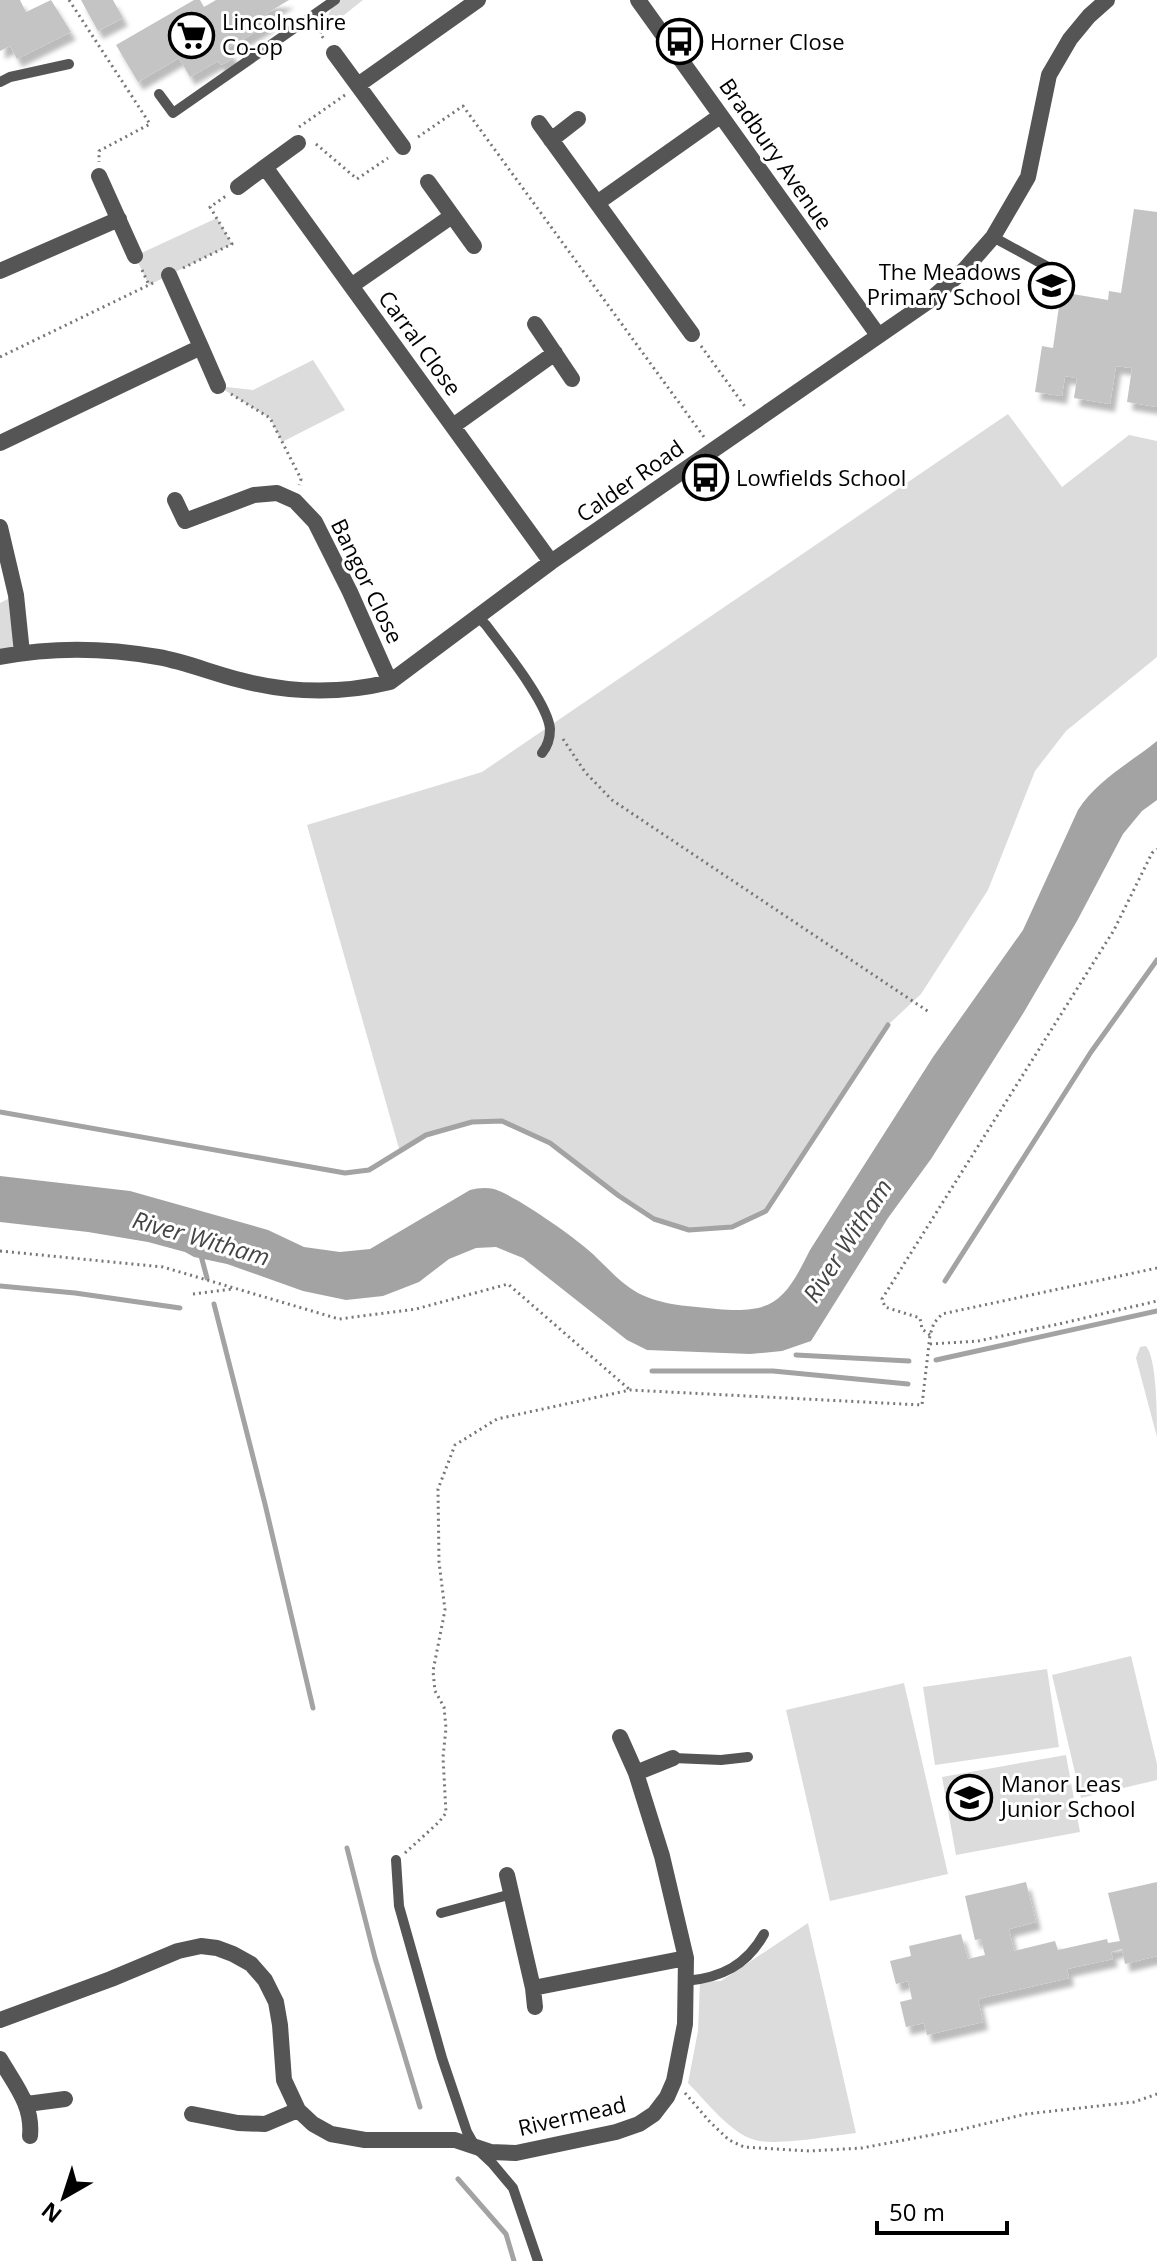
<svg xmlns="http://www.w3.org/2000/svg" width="1157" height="2261" viewBox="0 0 1157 2261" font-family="'Open Sans',sans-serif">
  <defs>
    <filter id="shadow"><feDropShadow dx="5" dy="8" stdDeviation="2" flood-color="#0004"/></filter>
  </defs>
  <rect width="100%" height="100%" fill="#fff"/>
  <!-- green -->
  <path fill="#dcdcdc" d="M335 0H363L320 34Z
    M217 218 232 244 149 285 135 256Z
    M313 360 345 410 282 442 270 418 218 386 253 390Z
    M1008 414 1062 487 1129 435 1157 441V657L1066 731 1035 771 988 890 921 994 888 1025 766 1211 732 1227 689 1230 654 1219 619 1196 550 1143 502 1121 472 1122 426 1135 400 1152 307 825 482 772Z
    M16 595 22 653 0 657V603Z
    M1146 1346C1157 1359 1157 1416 1157 1437L1136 1358 1140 1347Z
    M1131 1656 1157 1764V1780L1081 1798 1052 1675Z
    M1047 1669 1059 1747 935 1765 923 1687Z
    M904 1683 948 1874 830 1901 786 1710Z
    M1066 1755 1080 1832 956 1855 942 1777Z
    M808 1923 856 2133C831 2136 777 2146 755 2140 731 2134 705 2100 688 2083L698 2031 700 1982 721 1981Z"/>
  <!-- water -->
  <path fill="#a3a3a3" d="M1157 741V800L1142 811 1123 834 1077 921 1024 1012 931 1159 888 1218 811 1341 782 1351 750 1354 647 1350 627 1340 523 1258 496 1247 476 1248 449 1259 419 1282 383 1296 346 1300 303 1291 227 1264 194 1257 185 1252 148 1242 88 1232 0 1222V1176L130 1191 268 1230 304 1247 340 1252 370 1249 470 1190C477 1188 486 1187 494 1189 514 1195 570 1234 587 1249 605 1264 618 1282 638 1293 663 1306 690 1306 717 1309 775 1314 785 1300 810 1250L933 1057 1023 930 1078 810C1097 780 1130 763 1157 741Z"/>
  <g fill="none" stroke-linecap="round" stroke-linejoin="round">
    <!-- stream -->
    <path stroke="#a3a3a3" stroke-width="5" d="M0 1112 345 1173 369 1170 426 1135 472 1122 502 1121 550 1143 619 1196 654 1219 689 1230 732 1227 766 1211 888 1025
      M200 1252 207 1278
      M945 1281 1091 1052 1157 960
      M0 1286 75 1293 180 1308
      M214 1304 265 1504 313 1708
      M796 1355 909 1361
      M936 1360 1157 1311
      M652 1371H773L908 1384
      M347 1848 375 1958 420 2107
      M458 2179 506 2234 514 2261"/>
  </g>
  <!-- building -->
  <path fill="#c4c4c4" filter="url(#shadow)" d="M0 0H20L26 12 51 0 71 32 17 59 10 46 0 51Z
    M81 0H113L123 18 98 31Z
    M194 0H200L204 7 216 0H289L264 15 269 24 228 48 234 58 221 65 218 61 190 77 179 58 138 82 116 45Z
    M1134 209 1157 212V407L1127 402 1132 368 1116 366 1110 404 1074 398 1077 378 1065 376 1062 396 1035 392 1042 346 1053 348 1061 292 1108 300 1109 291 1121 293Z
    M1026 1882 1036 1922 1009 1929 1014 1951 1055 1941 1058 1950 1107 1939 1108 1943 1120 1941 1108 1893 1157 1882V1956L1125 1964 1122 1949 1111 1952 1113 1959 1067 1969 1069 1978 978 1999 983 2022 927 2035 924 2023 906 2027 900 2002 912 1999 908 1981 896 1984 890 1961 911 1956 909 1946 961 1934 968 1959 985 1955 981 1939 975 1940 965 1896Z"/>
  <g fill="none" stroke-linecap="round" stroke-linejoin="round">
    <!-- path -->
    <path stroke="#777" stroke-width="3" stroke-dasharray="2 4" stroke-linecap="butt" d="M69 0 150 124 99 151V162
      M324 26 320 34 325 40
      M299 127 345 95
      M418 137 463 106 704 437
      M316 144 357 179 388 158
      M183 268 232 244 210 207 226 196
      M142 270 149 285
      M701 346 746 408
      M0 357 155 282
      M231 394 270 418 301 479 299 485
      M563 739 585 772 612 800 929 1012
      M0 1251 163 1267 339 1319 416 1309 508 1284 630 1390
      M193 1294 232 1289
      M930 1335 922 1329 920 1318 885 1307 882 1299 1114 930 1152 853 1157 849
      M930 1344 978 1341 1059 1324 1157 1301
      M405 1853 439 1822 446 1813 443 1757 446 1728 444 1707 435 1691 433 1671 445 1610 439 1562 438 1489 455 1445 497 1419 630 1390 922 1405 930 1335 934 1323 942 1314 1157 1268
      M685 2093 710 2122 729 2140 744 2147 809 2151 862 2148 963 2129 1026 2114 1134 2102 1157 2094"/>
    <!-- lane -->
    <path stroke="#555" stroke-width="10" d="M0 82 10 77 69 64
      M159 94 173 113 335 0
      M993 237 1048 267
      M478 617 486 625C503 648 548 703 550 729 550 738 547 747 542 753
      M673 1758 721 1760 748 1757
      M396 1860 399 1906 442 2058 467 2132 476 2148 492 2163 513 2188 538 2261
      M441 1913 512 1894
      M686 1981C721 1978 747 1965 764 1934"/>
    <!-- street -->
    <path stroke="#555" stroke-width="16" d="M638 0 878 335
      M334 53 403 147
      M358 85 478 0
      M539 123 692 334
      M551 140 578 119
      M265 167 298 143
      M99 176 135 256
      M428 182 474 246
      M238 187 265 167 551 562
      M597 203 720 116
      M0 271 119 219
      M169 275 201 347
      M351 286 452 216
      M535 324 572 379
      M453 426 555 353
      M0 443 201 347 218 386
      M175 500 185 521 254 495 277 493 295 501 315 522 350 592 390 682
      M0 527 16 595 22 653
      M0 657C51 647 107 648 158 657 186 662 212 673 240 680 289 693 341 694 390 682L551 562 929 301 965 269 993 237 1028 177 1049 75 1070 39 1089 16 1107 0
      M636 1773 673 1758
      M507 1875 533 1988 686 1958
      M533 1988 535 2007
      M0 2020 111 1979 178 1951 201 1946 217 1948 233 1954 251 1964 265 1980 276 2002 280 2025 284 2080 298 2110 313 2124 331 2134 365 2140H455L491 2152 516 2153 616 2132 639 2124 654 2114 667 2097 674 2081 685 2024 686 1958 662 1856 636 1773 620 1737
      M0 2059C15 2085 33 2105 30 2136
      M27 2104 65 2099
      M192 2114 238 2123 265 2124 298 2110"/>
  </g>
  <!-- icons -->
  <defs>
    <symbol id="supermarket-ring" viewBox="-11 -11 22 22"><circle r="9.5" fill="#fff" stroke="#000" stroke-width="1.5"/><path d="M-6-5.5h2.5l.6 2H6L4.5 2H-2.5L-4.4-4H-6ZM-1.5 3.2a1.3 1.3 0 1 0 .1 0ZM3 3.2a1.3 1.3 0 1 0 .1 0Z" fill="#000"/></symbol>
    <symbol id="bus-ring" viewBox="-11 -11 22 22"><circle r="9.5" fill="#fff" stroke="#000" stroke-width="1.5"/><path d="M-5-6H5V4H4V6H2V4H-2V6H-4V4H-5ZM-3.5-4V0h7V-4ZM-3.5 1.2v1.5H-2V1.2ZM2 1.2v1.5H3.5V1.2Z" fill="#000"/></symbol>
    <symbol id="school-ring" viewBox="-11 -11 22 22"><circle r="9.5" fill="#fff" stroke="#000" stroke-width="1.5"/><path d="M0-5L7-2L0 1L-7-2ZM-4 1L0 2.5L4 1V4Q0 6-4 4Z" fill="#000"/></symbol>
  </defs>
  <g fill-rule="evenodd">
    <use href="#supermarket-ring" x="166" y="10" width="51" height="51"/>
    <use href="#bus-ring" x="654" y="16" width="51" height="51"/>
    <use href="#school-ring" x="1026" y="260" width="51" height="51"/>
    <use href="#bus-ring" x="680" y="452" width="51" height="51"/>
    <use href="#school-ring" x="944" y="1772" width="51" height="51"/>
  </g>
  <g text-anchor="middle" stroke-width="6" stroke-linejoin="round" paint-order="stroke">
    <!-- poi labels -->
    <g font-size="22" fill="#000" stroke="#fff" text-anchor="start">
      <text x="222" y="30">Lincolnshire<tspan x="222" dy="25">Co-op</tspan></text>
      <text x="710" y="50">Horner Close</text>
      <text x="1021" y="280" text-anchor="end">The Meadows<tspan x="1021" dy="25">Primary School</tspan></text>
      <text x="736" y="486">Lowfields School</text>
      <text x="1001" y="1792">Manor Leas<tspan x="1001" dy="25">Junior School</tspan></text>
    </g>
    <!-- street labels -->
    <g font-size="22" fill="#000" stroke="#fff">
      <text transform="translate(776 154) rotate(55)" y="8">Bradbury Avenue</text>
      <text transform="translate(420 343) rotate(54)" y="8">Carral Close</text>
      <text transform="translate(630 481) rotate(-35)" y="8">Calder Road</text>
      <text transform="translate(367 581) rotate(64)" y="8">Bangor Close</text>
      <text transform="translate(572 2116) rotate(-13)" y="8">Rivermead</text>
    </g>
    <!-- water labels -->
    <g font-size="24" font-style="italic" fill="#444" stroke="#fff">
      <text transform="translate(201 1239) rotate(16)" y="8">River Witham</text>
      <text transform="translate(848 1241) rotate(-57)" y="8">River Witham</text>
    </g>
  </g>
  <!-- north arrow -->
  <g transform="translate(64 2197) rotate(219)" stroke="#ffffff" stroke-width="6" paint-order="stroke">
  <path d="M0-6L14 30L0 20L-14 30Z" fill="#000000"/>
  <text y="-12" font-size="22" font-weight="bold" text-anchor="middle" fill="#000000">N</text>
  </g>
  <!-- scale -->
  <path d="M877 2221v12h130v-12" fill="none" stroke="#000000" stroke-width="4"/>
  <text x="889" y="2221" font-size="24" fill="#000000" stroke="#ffffff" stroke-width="6" paint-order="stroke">50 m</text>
</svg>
